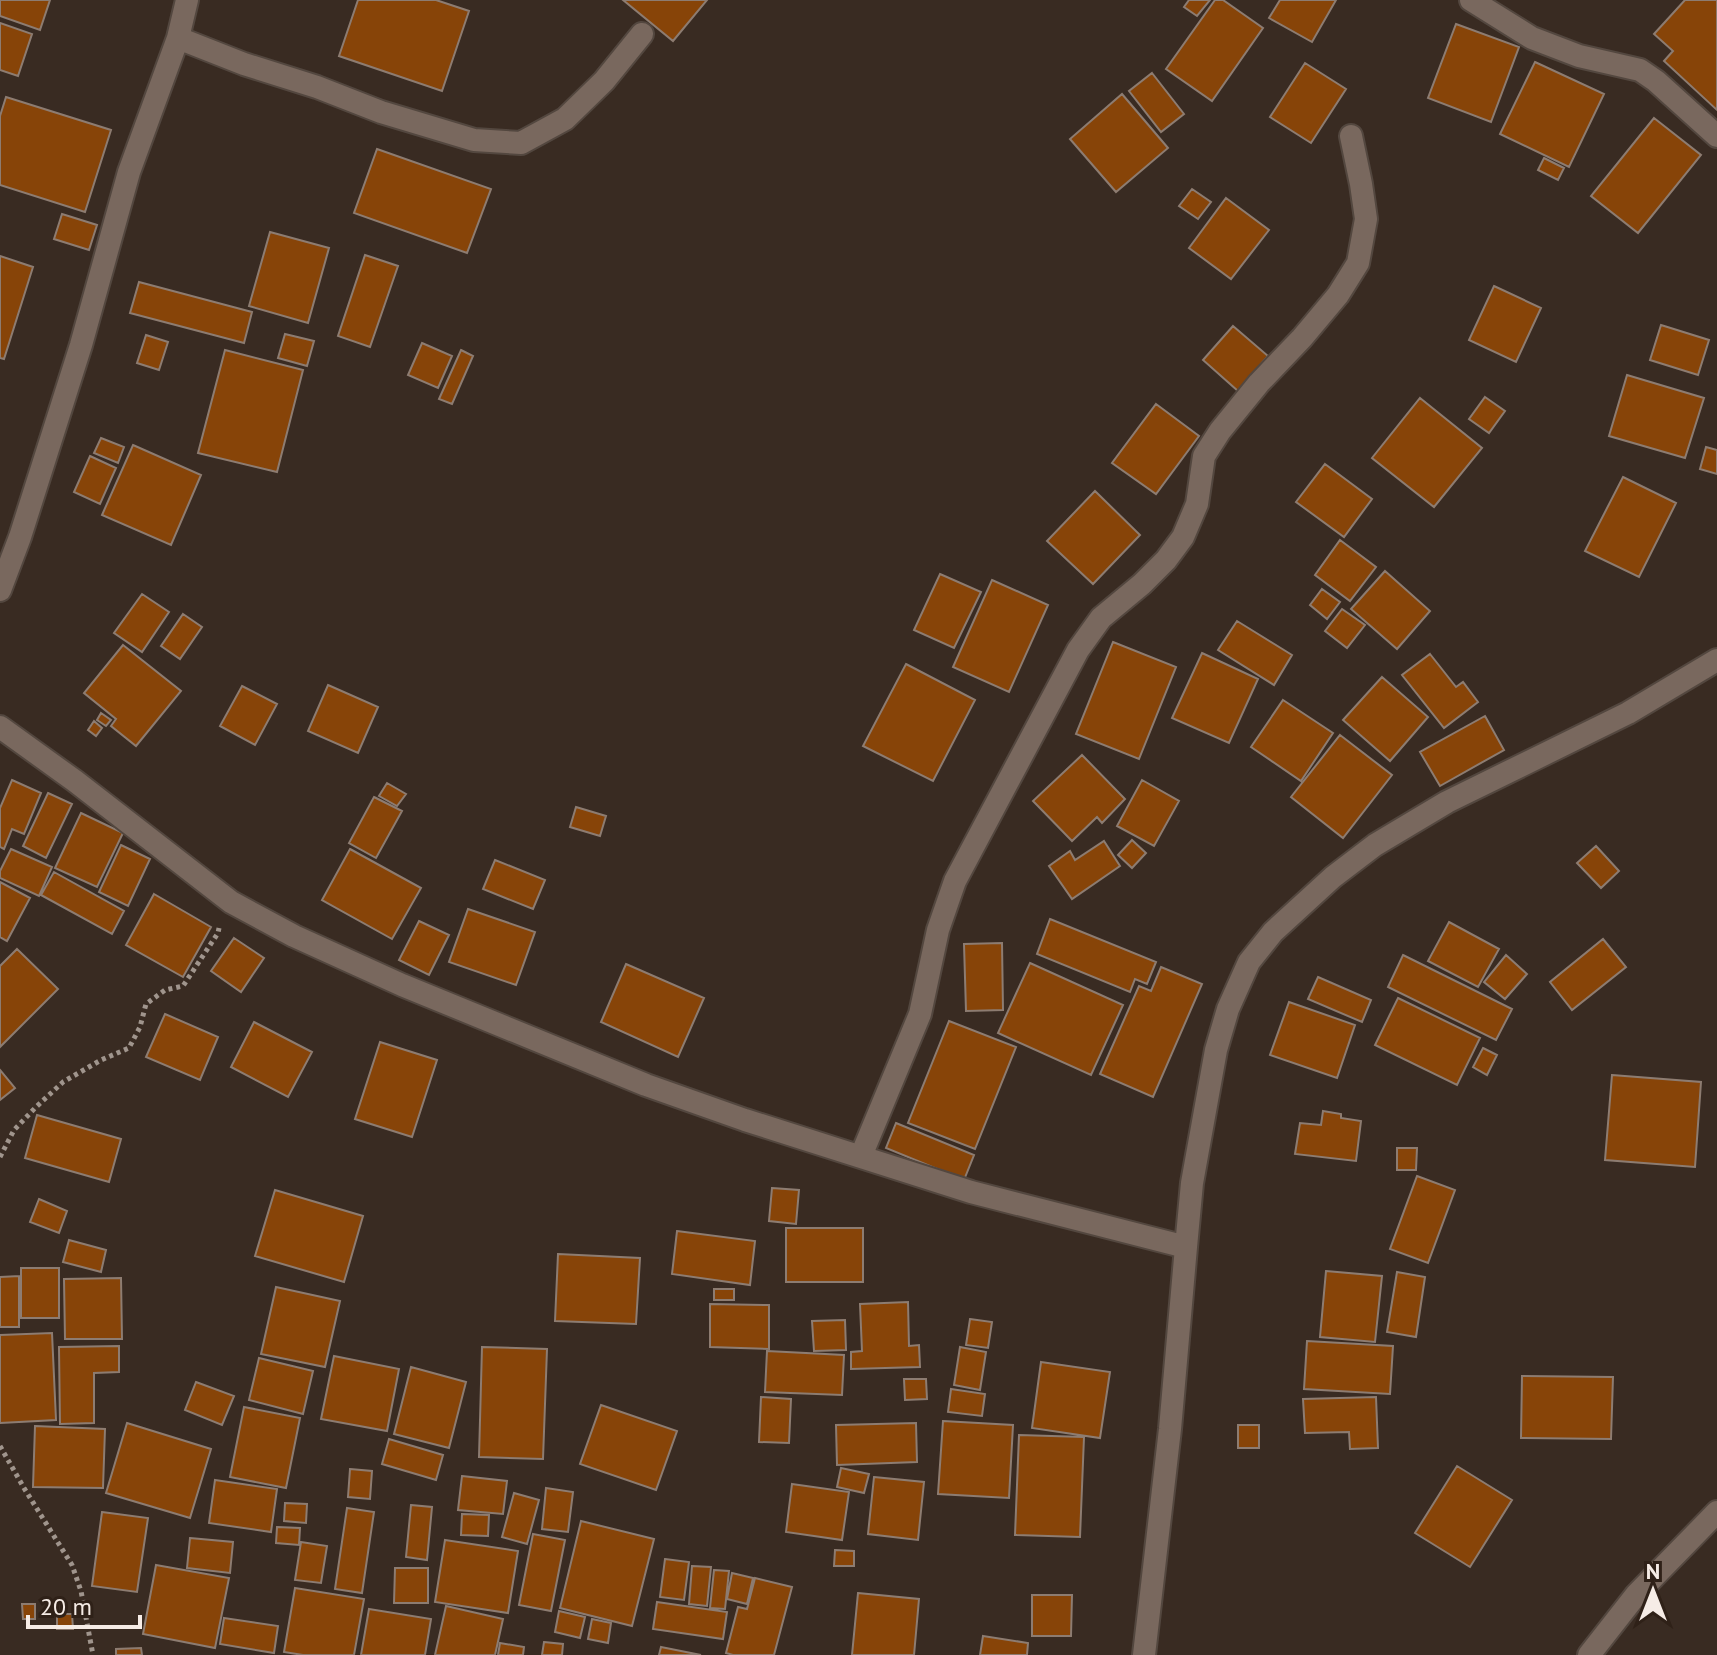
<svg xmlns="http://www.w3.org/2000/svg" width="1717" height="1655" viewBox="0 0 1717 1655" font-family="'PT Sans',sans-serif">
  <rect width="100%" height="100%" fill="#392b22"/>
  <!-- building -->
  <path fill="#874408" stroke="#8d7c71" stroke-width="2" d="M0 0H50L40 30 0 16Z
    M358 0H436L469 11 442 91 339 56Z
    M623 0H707L673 41Z
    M1189 0H1210L1197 16 1184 7Z
    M1215 0H1223L1263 28 1212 101 1166 69Z
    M1280 0H1336L1312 42 1269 18Z
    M1685 0H1717V110L1664 61 1673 51 1654 34Z
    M0 23 32 34 18 76 0 70Z
    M1456 24 1519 47 1491 122 1428 98Z
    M1535 62 1604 94 1569 167 1500 134Z
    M1305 63 1346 89 1311 143 1270 117Z
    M1152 73 1184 114 1161 132 1129 91Z
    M1122 94 1168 148 1116 192 1070 139Z
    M6 97 111 130 85 212 0 185V116Z
    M1654 118 1701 155 1638 233 1591 196Z
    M377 149 491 189 467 253 354 213Z
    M1544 158 1564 168 1558 180 1538 170Z
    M1192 189 1211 202 1198 219 1179 206Z
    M1226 198 1269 230 1231 279 1189 248Z
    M62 214 97 225 89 250 54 239Z
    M270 232 329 248 308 323 249 306Z
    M365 255 398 266 370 347 338 336Z
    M0 256 33 267 4 359 0 358Z
    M139 282 252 312 244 343 130 313Z
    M1494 286 1541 308 1516 362 1469 340Z
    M1661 325 1709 340 1698 375 1650 360Z
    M1233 326 1268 356 1238 391 1203 360Z
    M285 334 314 341 307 366 278 358Z
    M146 335 168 342 159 370 137 363Z
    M422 343 452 356 438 388 408 375Z
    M225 350 303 370 277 472 198 453Z
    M461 350 473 356 452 404 439 399Z
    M1627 375 1704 398 1685 458 1609 436Z
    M1485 397 1505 411 1489 433 1469 419Z
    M1420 398 1482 448 1434 507 1372 458Z
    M1156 404 1199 436 1156 494 1112 463Z
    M101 438 124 447 118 463 94 453Z
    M133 445 201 475 171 545 102 515Z
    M1706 447 1717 450V474L1700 469Z
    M90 456 116 468 100 504 74 492Z
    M1325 464 1372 499 1344 537 1296 502Z
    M1623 477 1676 503 1639 577 1585 551Z
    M1095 491 1140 535 1093 584 1047 541Z
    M1340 540 1376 567 1350 601 1315 575Z
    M1385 571 1430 611 1397 649 1351 609Z
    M940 574 981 592 954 648 914 630Z
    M992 580 1048 605 1009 692 953 667Z
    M1322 589 1340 602 1327 619 1310 605Z
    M142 594 169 612 142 652 114 633Z
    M1342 609 1365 625 1347 648 1325 631Z
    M183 614 202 627 180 659 161 646Z
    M1237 621 1292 655 1274 685 1218 650Z
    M1113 642 1176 667 1139 759 1076 734Z
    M123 645 181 691 136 746 111 726 116 719 84 693Z
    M1202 653 1258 679 1229 743 1172 718Z
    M1430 654 1456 687 1463 682 1478 702 1444 728 1402 675Z
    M906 664 975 700 933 781 863 746Z
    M1382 677 1428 717 1390 761 1343 720Z
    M328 685 378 707 358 753 308 731Z
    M242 686 277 704 255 745 220 726Z
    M1283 700 1333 733 1301 781 1251 747Z
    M101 713 111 720 106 726 97 720Z
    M1485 716 1504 750 1440 786 1420 752Z
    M94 721 102 728 96 736 88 730Z
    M1340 735 1392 775 1343 838 1291 797Z
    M1082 755 1125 799 1102 823 1097 817 1072 841 1033 801Z
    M12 780 41 793 24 834 12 829 4 849 0 847V808Z
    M1142 780 1179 801 1154 846 1117 826Z
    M387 783 406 794 397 806 379 796Z
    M48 793 72 804 46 858 23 846Z
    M374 797 402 811 376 858 349 843Z
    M576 807 606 816 600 836 570 827Z
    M81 813 123 833 97 887 55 868Z
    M1132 840 1146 853 1132 868 1118 855Z
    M1104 841 1120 866 1072 899 1049 866 1070 851 1075 860Z
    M121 845 150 859 128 906 99 892Z
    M1596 846 1619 871 1601 888 1577 863Z
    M11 849 52 867 39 896 0 878V871Z
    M350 849 421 888 392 939 322 900Z
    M495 860 545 880 533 909 483 889Z
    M54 872 124 911 112 934 41 895Z
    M0 882 30 898 7 941 0 937Z
    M154 894 211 927 183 977 126 945Z
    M468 909 535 932 516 985 449 962Z
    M1050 919 1156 962 1147 984 1135 979 1130 992 1037 954Z
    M419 921 449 935 429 975 399 960Z
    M1449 922 1499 949 1478 987 1428 961Z
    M234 938 264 958 241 992 211 971Z
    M1603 939 1626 967 1572 1010 1550 982Z
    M1002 943 1003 1010 966 1011 964 944Z
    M17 949 58 989 0 1047V966Z
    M1403 955 1512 1009 1496 1040 1388 987Z
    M1506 955 1527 974 1505 999 1484 982Z
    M1030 963 1123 1005 1091 1075 998 1033Z
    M626 964 704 998 678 1057 601 1022Z
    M1161 967 1202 984 1153 1097 1100 1074 1139 986 1151 991Z
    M1318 977 1371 1000 1362 1022 1308 999Z
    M1398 998 1480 1038 1457 1085 1375 1045Z
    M1289 1002 1355 1025 1337 1078 1270 1055Z
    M165 1014 218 1037 200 1080 146 1057Z
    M949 1021 1016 1047 975 1149 908 1123Z
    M254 1022 312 1052 288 1097 231 1067Z
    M380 1042 437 1060 412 1137 355 1119Z
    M1483 1048 1497 1055 1487 1075 1473 1067Z
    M0 1070 15 1088 0 1100Z
    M1612 1075 1701 1082 1695 1167 1605 1160Z
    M1323 1111 1341 1114V1118L1361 1121 1356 1161 1295 1154 1300 1123 1321 1125Z
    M37 1115 121 1139 109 1182 25 1158Z
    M896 1123 974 1155 964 1180 886 1148Z
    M1397 1148H1417L1416 1170H1397Z
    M1417 1176 1455 1190 1428 1263 1390 1249Z
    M772 1188 799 1190 796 1224 769 1221Z
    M275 1190 363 1216 344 1282 255 1256Z
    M39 1199 67 1211 59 1233 30 1222Z
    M786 1228H863V1282H786Z
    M677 1231 755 1241 750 1285 672 1274Z
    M69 1240 106 1250 101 1272 63 1262Z
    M558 1254 640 1258 636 1324 555 1321Z
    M21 1268H59V1318H21Z
    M1326 1271 1382 1276 1375 1342 1320 1337Z
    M1397 1272 1425 1277 1416 1337 1387 1332Z
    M19 1276V1327H0V1277Z
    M121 1278 122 1339H65L64 1279Z
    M276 1287 340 1301 325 1367 261 1354Z
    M714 1289H734V1300H714Z
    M908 1302 909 1346 919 1345 920 1367 851 1369V1352L862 1351 860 1304Z
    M710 1304 769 1305V1349L710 1347Z
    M970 1319 992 1322 988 1348 966 1345Z
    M845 1320 846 1350 814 1351 812 1321Z
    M52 1333 56 1420 0 1423V1335Z
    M1307 1341 1393 1346 1390 1394 1304 1389Z
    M119 1346V1372L94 1373V1423L60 1424 59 1347Z
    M482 1347 547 1349 543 1459 479 1457Z
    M960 1347 986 1352 980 1390 954 1385Z
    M767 1351 844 1355 842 1395 765 1392Z
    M334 1356 399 1369 387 1431 321 1419Z
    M259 1358 313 1371 303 1414 249 1400Z
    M1041 1362 1110 1372 1100 1438 1032 1428Z
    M411 1367 466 1382 449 1448 394 1434Z
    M1522 1376 1613 1377 1611 1439 1521 1438Z
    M904 1379H926L927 1399 905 1400Z
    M196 1382 234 1396 222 1425 185 1410Z
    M951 1389 985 1394 982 1416 948 1412Z
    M761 1397 791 1399 789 1443 759 1442Z
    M1376 1397 1378 1448 1350 1449 1349 1432 1305 1433 1303 1399Z
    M601 1405 677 1431 656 1490 580 1464Z
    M244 1407 300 1418 286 1488 230 1477Z
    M943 1421 1013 1425 1009 1498 938 1494Z
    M127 1423 211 1449 190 1518 106 1493Z
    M916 1423 917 1462 837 1465 836 1425Z
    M1238 1425H1259V1448H1238Z
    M35 1426 105 1429 103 1488 33 1487Z
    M1019 1435 1084 1437 1080 1537 1015 1535Z
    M389 1439 443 1455 436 1480 382 1464Z
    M1457 1466 1512 1500 1470 1567 1415 1533Z
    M841 1468 869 1474 864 1493 837 1487Z
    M350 1469 372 1471 370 1499 348 1497Z
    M462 1476 507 1481 503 1514 458 1510Z
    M874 1477 924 1482 918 1540 868 1534Z
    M215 1480 277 1489 271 1532 209 1523Z
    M792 1484 849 1492 842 1540 786 1532Z
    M546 1488 573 1492 568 1532 542 1529Z
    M514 1493 539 1500 527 1544 502 1537Z
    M285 1503 307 1504 306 1523 284 1521Z
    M411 1505 432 1507 427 1560 406 1557Z
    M347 1508 374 1512 362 1593 335 1589Z
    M102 1512 148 1518 137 1592 92 1586Z
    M462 1514 489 1515 488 1536 461 1535Z
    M581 1521 654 1539 632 1626 560 1608Z
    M277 1527 300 1528 299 1545 276 1543Z
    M533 1534 565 1540 551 1611 519 1605Z
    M190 1538 233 1542 230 1573 187 1568Z
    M445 1540 518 1551 508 1613 435 1602Z
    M301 1542 327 1546 321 1583 295 1580Z
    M835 1550 854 1551V1566H834Z
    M665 1559 689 1562 684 1600 660 1597Z
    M156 1565 229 1578 215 1648 143 1634Z
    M692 1566 711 1567 707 1606 689 1604Z
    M395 1568H428V1603H394Z
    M714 1570 729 1571 725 1609 710 1608Z
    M732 1573 753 1578 747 1604 727 1599Z
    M755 1578 792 1587 774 1655H733L726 1653 738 1607 747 1609Z
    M295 1588 364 1599 354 1655H303L284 1652Z
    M858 1593 919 1599 914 1655H852Z
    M1032 1595H1072L1071 1636H1032Z
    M657 1602 727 1612 723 1639 653 1629Z
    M22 1604H35V1619H23Z
    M446 1606 503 1619 495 1655H435Z
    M369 1609 431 1619 425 1655H361Z
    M559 1611 585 1617 580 1638 555 1632Z
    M57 1614H72L73 1629H57Z
    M224 1618 278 1626 274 1653 220 1644Z
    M592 1619 611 1623 608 1643 588 1639Z
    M983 1636 1028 1643 1027 1655H980Z
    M544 1642 563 1644 562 1655H542Z
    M500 1643 524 1647 523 1655H498Z
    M661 1647 701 1655H659Z
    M141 1648 142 1655H116V1649Z"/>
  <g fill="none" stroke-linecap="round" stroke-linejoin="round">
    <defs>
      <path id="minor" d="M1471 0 1532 38 1579 56 1640 70 1656 81 1717 136
        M178 38 244 64 317 87 381 112 474 140 521 143 565 119 604 81 642 34
        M0 590 20 537 81 345 129 172 178 38 187 0
        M0 727 75 781 231 902 294 936 402 985 646 1085 745 1120 971 1192 1186 1247 1170 1429 1144 1655
        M861 1156 920 1014 938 930 955 881 1078 650 1101 618 1142 584 1166 560 1183 537 1197 504 1204 456 1220 431 1259 383 1302 338 1338 295 1358 263 1366 219 1361 184 1351 136
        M1186 1247 1192 1183 1216 1050 1228 1009 1249 962 1273 932 1333 877 1375 845 1447 802 1628 713 1717 660
        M1589 1655 1636 1595 1717 1512"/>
    </defs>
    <!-- minor casing -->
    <use href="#minor" stroke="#53473f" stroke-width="26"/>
    <!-- path -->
    <path stroke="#a0958d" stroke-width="5" stroke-dasharray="4 4" stroke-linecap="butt" d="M0 1157 14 1130 36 1107 63 1082 101 1060 129 1048 140 1027 146 1004 165 990 183 986 218 933 219 928
      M0 1446 24 1488 72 1565 81 1591 93 1655"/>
    <!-- minor -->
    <use href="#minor" stroke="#79685e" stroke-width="22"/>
  </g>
  <!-- north arrow -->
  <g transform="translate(1653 1591)" stroke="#2f2118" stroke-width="6" paint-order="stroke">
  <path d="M0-6L14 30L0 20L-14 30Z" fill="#f6ece6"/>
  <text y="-12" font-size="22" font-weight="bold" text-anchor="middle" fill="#f6ece6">N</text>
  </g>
  <!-- scale -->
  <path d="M28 1615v12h112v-12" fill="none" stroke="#f6ece6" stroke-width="4"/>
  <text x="40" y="1615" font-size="24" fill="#f6ece6" stroke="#2f2118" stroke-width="6" paint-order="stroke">20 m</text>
</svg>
